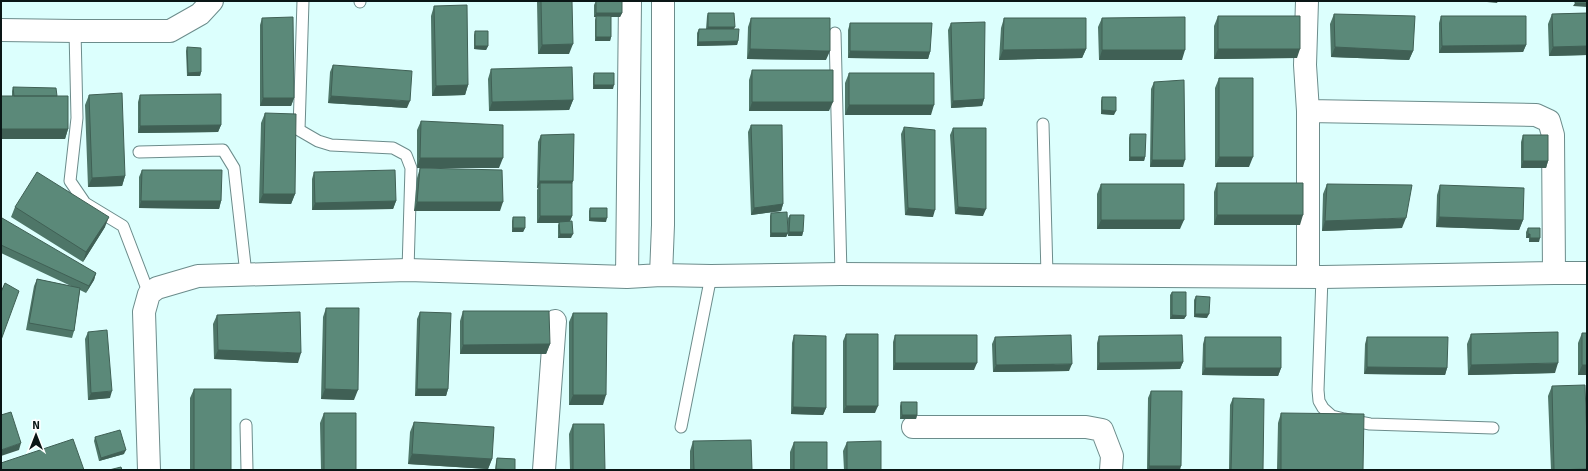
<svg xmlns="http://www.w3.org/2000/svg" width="1588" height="471" viewBox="0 0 1588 471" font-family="Signika,sans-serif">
  <rect width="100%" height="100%" fill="#dcfffd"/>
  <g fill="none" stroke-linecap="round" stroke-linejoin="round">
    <defs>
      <path id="lane" d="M303 1 299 130 318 141 331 145 393 148 406 155 411 168 408 270
        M360 2V1
        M75 31 77 118 70 181 85 203 123 226 149 294
        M835 33 841 274
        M1043 124 1047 275
        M139 152 223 150 234 168 246 274
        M1322 277 1318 390 1319 401 1323 408 1332 416 1344 419 1370 424 1493 428
        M246 425 247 470
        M681 427 711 276"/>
      <path id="street" d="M1307 1 1305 65 1308 111V277
        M1 30 75 31H170L200 14 212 1
        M1308 111 1536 115 1549 121 1553 135 1554 273
        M661 275 663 225V1
        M627 277 630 1
        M913 427H1086L1102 430 1112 456 1111 470
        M149 470 144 312 149 294 157 288 198 276 408 270 627 277 661 275 711 276 841 274 1322 277 1554 273H1587
        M544 470 555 321"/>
    </defs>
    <!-- lane casing -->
    <use href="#lane" stroke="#6c8c8b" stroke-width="13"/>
    <!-- street casing -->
    <use href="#street" stroke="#6c8c8b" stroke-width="24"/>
    <!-- lane -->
    <use href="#lane" stroke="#fff" stroke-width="11"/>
    <!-- street -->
    <use href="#street" stroke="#fff" stroke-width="22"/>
  </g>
  <!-- wall -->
  <path fill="#4e7668" d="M537 1H572L569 54H538Z
    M596 1 622 13 620 17H611V37L610 41H595V20L596 17H594V5Z
    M434 6 468 85 465 95 432 96 431 16Z
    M708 13 734 29 738 41 737 45 697 46V33L699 29H706L707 16Z
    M1587 13V55L1549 56 1548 24 1552 14Z
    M1334 14 1413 51 1409 60 1331 57 1330 24Z
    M1218 16 1297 58 1214 59V26Z
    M1441 16 1526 45 1523 52 1439 53V23Z
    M262 18 294 98 291 106H260V25Z
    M751 18 826 60 747 59 748 27Z
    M1004 18 1086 49 1082 58 999 60 1001 28Z
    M1102 18 1182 60H1099L1098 27Z
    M850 23 930 52 928 59 848 58V30Z
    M951 23 984 99 982 106 951 108 948 30Z
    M475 31 488 46 486 50 474 49V35Z
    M187 47 201 72 200 76H187L186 51Z
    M333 65 407 108 328 103 330 72Z
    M491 69 573 100 569 110 489 111 488 79Z
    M752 70 829 111H749V80Z
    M594 73 613 89H593V76Z
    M849 73 931 115H845V83Z
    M1219 78 1249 167H1215V88Z
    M1154 82 1183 167H1150L1151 89Z
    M13 87 57 96 68 129 65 139H1V96H12V91Z
    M89 95 125 176 122 186 88 187 85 105Z
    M140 95 221 125 218 132 138 133V102Z
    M1102 97 1114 115 1101 114V101Z
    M265 113 295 194 291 204 259 203 261 123Z
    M421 121 499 168H417V130Z
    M751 125 783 204 781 211 751 215 748 132Z
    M904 127 933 217 905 215 901 134Z
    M953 128 983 216 955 214 950 135Z
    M1130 134 1145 157 1144 161H1129V138Z
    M541 135 573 181 572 184V216L570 221 571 238H558V225L559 223H537V190L538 188H537L538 142Z
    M1523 135 1548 161 1546 168H1521V142Z
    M420 168 500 211H414L417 178Z
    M142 170 221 201 219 209 139 208V177Z
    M314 172 396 201 393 209 312 210V179Z
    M1217 183 1300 225H1214V192Z
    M1101 184 1180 229H1097V194Z
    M1327 184 1402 228 1322 231 1323 194Z
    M1440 185 1523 220 1519 230 1436 227 1437 195Z
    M15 207 105 227 83 262 11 217Z
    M590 208 606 222 589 221V211Z
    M771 213 788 233 786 237H770V216Z
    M790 215 803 232 802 236H788V218Z
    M513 217 525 228 523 232H512V221Z
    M1 220 96 273 94 280 86 293 80 290 74 331 72 338 26 330 34 286 37 279 71 286 1 253Z
    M1528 228 1539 242H1529V238H1526V232Z
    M1172 292 1186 316 1184 319H1170V295Z
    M1196 296 1207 318 1194 317V300Z
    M326 308 354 400 321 399 323 317Z
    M463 311 550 344 546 354H460V321Z
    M420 312 448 389 446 396H415L417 319Z
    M573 313 603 405H569V322Z
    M217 315 298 363 214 359 213 324Z
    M88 332 110 398 88 400 85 339Z
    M1582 333H1587V375H1578V343Z
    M846 334 875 413H843V341Z
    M1471 334 1555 373 1468 375 1467 344Z
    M794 335 826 408 823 415 791 414 792 343Z
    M895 335 974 370H893V342Z
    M1099 336 1183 362 1180 369 1097 370V343Z
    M995 337 1069 371 993 372 992 344Z
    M1205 337 1281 368 1278 376 1202 375 1203 344Z
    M1367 337 1447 368 1445 375 1364 374 1365 344Z
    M1552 386 1587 470H1551L1548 396Z
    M194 389 231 470H190V398Z
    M1151 391 1180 470H1147L1148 398Z
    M1233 398 1263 470H1229L1230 405Z
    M901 402 917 415 916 419H900V406Z
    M324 413 356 470H321L320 423Z
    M1281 413 1363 470H1277L1278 423Z
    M414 422 492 459 488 469 408 464 410 432Z
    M573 424 605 470H570L569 434Z
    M95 437 124 454 99 461 94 441Z
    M693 441 752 470H690V451Z
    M794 442 827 470H790V452Z
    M847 442 881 470H844L843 451Z
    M497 458 515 459V470H495L496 462Z"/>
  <!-- shaded-wall -->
  <path fill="#406055" d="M1477 1H1498L1497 3Z
    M1575 3H1587V7L1573 6Z
    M596 13H622L620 17H594Z
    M708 27H735L733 31 706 30Z
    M596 37H611L610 41H595Z
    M738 41 737 45 697 46 698 42Z
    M573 44 569 54H538L542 45Z
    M1526 45 1523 52 1439 53 1442 46Z
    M475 46H488L486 50 474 49Z
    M1587 46V55L1549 56 1553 47Z
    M1335 47 1413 51 1409 60 1331 57Z
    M750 49 830 51 826 60 747 59Z
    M1086 49 1082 58 999 60 1003 50Z
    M1218 49H1300L1297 58 1214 59Z
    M1102 50H1185L1182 60H1099Z
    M850 51 930 52 928 59 848 58Z
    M201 72 200 76H187L188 73Z
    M468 85 465 95 432 96 436 86Z
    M594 85H614L613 89H593Z
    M331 96 410 101 407 108 328 103Z
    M263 98H294L291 106H260Z
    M984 99 982 106 951 108 953 101Z
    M573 100 569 110 489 111 492 102Z
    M752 102H833L829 111H749Z
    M849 105H934L931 115H845Z
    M1102 110 1116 111 1114 115 1101 114Z
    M221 125 218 132 138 133 140 126Z
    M1 129H68L65 139H1Z
    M1130 157H1145L1144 161H1129Z
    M1219 157H1253L1249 167H1215Z
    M420 158H503L499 168H417Z
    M1152 160H1185L1183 167H1150Z
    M1523 161H1548L1546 168H1521Z
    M125 176 122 186 88 187 92 178Z
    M539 181H573L570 188 540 183 538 188H537Z
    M263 194H295L291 204 259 203Z
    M141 201H221L219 209 139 208Z
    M396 201 393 209 312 210 315 203Z
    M417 202H503L500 211H414Z
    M783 204 781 211 751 215 754 208Z
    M958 207 986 209 983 216 955 214Z
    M908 208 935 210 933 217 905 215Z
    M1217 215H1303L1300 225H1214Z
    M540 216H572L569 223 559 222V223H537Z
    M109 217 105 227 83 262 86 252Z
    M1439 217 1523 220 1519 230 1436 227Z
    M590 218H607L606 222 589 221Z
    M1406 218 1402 228 1322 231 1325 221Z
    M1101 220H1184L1180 229H1097Z
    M513 228H525L523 232H512Z
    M789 232H803L802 236H788Z
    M771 233H788L786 237H770Z
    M560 234H573L571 238H558Z
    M1528 234H1530L1529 238H1526Z
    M1530 238H1540L1539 242H1529Z
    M96 273 94 280 86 293 89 286Z
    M1195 314H1209L1207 318 1194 317Z
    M1172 315 1186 316 1184 319H1170Z
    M550 344 546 354H460L463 345Z
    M218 350 301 353 298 363 214 359Z
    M1183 362 1180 369 1097 370 1099 363Z
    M895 363H977L974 370H893Z
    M1558 363 1555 373 1468 375 1471 365Z
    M1072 364 1069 371 993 372 996 365Z
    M1582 365H1587V375H1578Z
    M1367 367 1447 368 1445 375 1364 374Z
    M1205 368H1281L1278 376 1202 375Z
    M325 389 358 390 354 400 321 399Z
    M417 389H448L446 396H415Z
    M112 391 110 398 88 400 91 393Z
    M573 395H606L603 405H569Z
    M846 406H878L875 413H843Z
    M793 407 826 408 823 415 791 414Z
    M902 415H917L916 419H900Z
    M21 443 19 450 1 456V450Z
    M126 450 124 454 99 461 101 458Z
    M412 454 492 459 488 469 408 464Z
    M1149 466H1181L1180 470H1148Z
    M496 469 515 470H496Z
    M1587 469V470H1554Z"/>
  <!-- building -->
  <path fill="#5b8979" stroke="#406055" d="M541 1H572L573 44 542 45Z
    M596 1H622V13H596Z
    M1575 1H1587V3H1575Z
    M467 5 468 85 436 86 434 6Z
    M708 13H734L735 27H708Z
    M1587 13V46L1553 47 1552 14Z
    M1334 14 1415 16 1413 51 1335 47Z
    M596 16H611V37H596Z
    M1218 16H1300V49H1218Z
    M1441 16H1526V45L1442 46Z
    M293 17 294 98H263L262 18Z
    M1185 17V50H1102V18Z
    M751 18H830V51L750 49Z
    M1004 18H1086V49L1003 50Z
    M985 22 984 99 953 101 951 23Z
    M850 23H932L930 52 850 51Z
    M699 29H739L738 41 698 42Z
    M475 31H488V46H475Z
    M187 47 201 48V72L188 73Z
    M333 65 412 71 410 101 331 96Z
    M572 67 573 100 492 102 491 69Z
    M752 70H833V102H752Z
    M594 73H614V85H594Z
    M849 73H934V105H849Z
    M1219 78H1253V157H1219Z
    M1184 80 1185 160H1152L1154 82Z
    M13 87 56 88 57 96H14Z
    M122 93 125 176 92 178 89 95Z
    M221 94V125L140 126V95Z
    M1 96H68V129H1Z
    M1102 97H1116V111L1102 110Z
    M265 113 296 114 295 194H263Z
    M421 121 503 125V158H420Z
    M751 125H782L783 204 754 208Z
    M904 127 935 130V210L908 208Z
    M953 128H986V209L958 207Z
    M574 134 573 181H539L541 135Z
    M1130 134H1146L1145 157H1130Z
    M1523 135H1548V161H1523Z
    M420 168 502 170 503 202H417Z
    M142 170H222L221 201H141Z
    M395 170 396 201 315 203 314 172Z
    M37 172 109 217 86 252 15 207Z
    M540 183H572V216H540Z
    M1217 183H1303V215H1217Z
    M1101 184H1184V220H1101Z
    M1327 184 1412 185 1406 218 1325 221Z
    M1440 185 1524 188 1523 220 1439 217Z
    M590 208H607V218H590Z
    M787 212 788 233H771V213Z
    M790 215H804L803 232H789Z
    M513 217H525V228H513Z
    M2 218 96 273 89 286 1 245V220Z
    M572 221 573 234H560L559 222Z
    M1528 228H1540V238H1530V234H1528Z
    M37 279 80 288 74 331 29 323Z
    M5 283 19 291 1 340V292Z
    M1172 292H1186V316L1172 315Z
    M1196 296 1210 297 1209 314H1195Z
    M326 308H359L358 390 325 389Z
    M463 311H549L550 344 463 345Z
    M300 312 301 353 218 350 217 315Z
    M420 312 451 313 448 389H417Z
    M573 313H607L606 395H573Z
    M107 330 112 391 91 393 88 332Z
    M1558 332V363L1471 365V334Z
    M1582 333H1587V365H1582Z
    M846 334H878V406H846Z
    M794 335 826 336V408L793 407Z
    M895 335H977V363H895Z
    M1071 335 1072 364 996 365 995 337Z
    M1182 335 1183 362 1099 363V336Z
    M1205 337H1281V368H1205Z
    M1367 337H1448L1447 368 1367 367Z
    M1585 385 1587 440V469L1554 470 1552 386Z
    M194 389H231V470H194Z
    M1151 391H1182L1181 466H1149Z
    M1233 398 1264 399 1263 470H1231Z
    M901 402H917V415H902Z
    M11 412 21 443 1 450V415Z
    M324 413H356V470H324Z
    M1281 413 1364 414 1363 470H1281Z
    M414 422 494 427 492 459 412 454Z
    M573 424H604L605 470H573Z
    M120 430 126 450 101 458 95 437Z
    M73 439 84 470H1V463Z
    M751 440 752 470H694L693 441Z
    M881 441V470H847V442Z
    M794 442H827V470H794Z
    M497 458 515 459V470L496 469Z
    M121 467 122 470H109Z"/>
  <!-- border -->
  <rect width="1588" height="471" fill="none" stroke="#0a1716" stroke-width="4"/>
  <!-- north arrow -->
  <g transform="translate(36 435)" stroke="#ffffff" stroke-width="3" paint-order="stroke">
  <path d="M0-3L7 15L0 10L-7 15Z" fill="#0a1716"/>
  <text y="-6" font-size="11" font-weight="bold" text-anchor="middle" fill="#0a1716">N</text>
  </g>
</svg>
